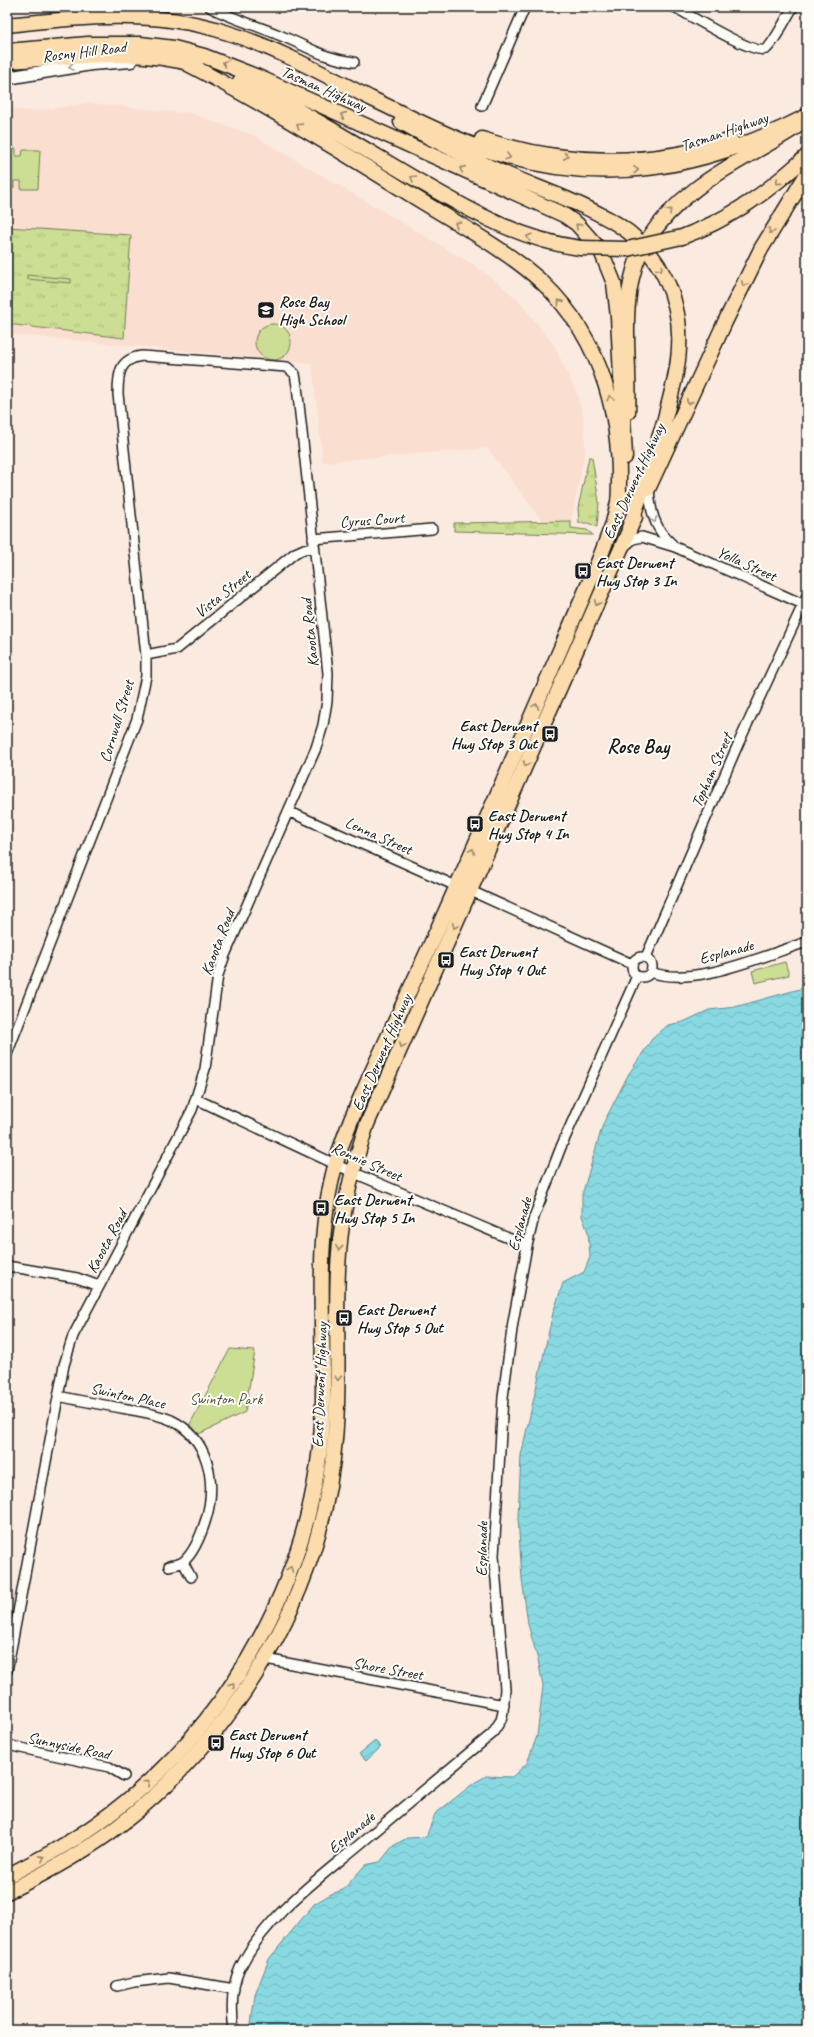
<svg xmlns="http://www.w3.org/2000/svg" width="814" height="2037" viewBox="0 0 814 2037" font-family="Caveat,sans-serif">
  <defs>
    <pattern id="grass-tufts" width="24" height="20" patternUnits="userSpaceOnUse"><rect width="24" height="20" fill="#cbde93"/><path d="M3 7l-1-3M5 7V3M7 7l1-3M15 17l-1-3M17 17v-4M19 17l1-3" fill="none" stroke="#aebe7e"/></pattern>
    <pattern id="water-waves" width="16" height="10" patternUnits="userSpaceOnUse"><rect width="16" height="10" fill="#88d9e2"/><path d="M0 5q4-4 8 0t8 0" fill="none" stroke="#75bac1"/></pattern>
  </defs>
  <rect width="100%" height="100%" fill="#fbeae0"/>
  <filter id="ink" filterUnits="userSpaceOnUse"><feTurbulence type="fractalNoise" baseFrequency=".025" numOctaves="2"/><feDisplacementMap in="SourceGraphic" scale="8" xChannelSelector="R" yChannelSelector="G"/><feConvolveMatrix kernelMatrix="1 2 1 2 8 2 1 2 1" color-interpolation-filters="sRGB"/></filter>
  <g filter="url(#ink)">
    <!-- built -->
    <path fill="#faded0" d="M89 103 192 114 253 135 474 265 497 282 517 299 554 345 576 392 583 414 585 434V454L571 521 543 522 488 448 323 462 312 363 7 334V109L34 111Z"/>
    <!-- grass -->
    <path fill="url(#grass-tufts)" stroke="#747d58" d="M7 227 131 235 124 338 7 324Z
      M589 457H592L599 502 597 527 588 523H579L578 508Z
      M571 521V528L587 530 593 535 454 531V523Z"/>
    <!-- green -->
    <path fill="#cbde93" stroke="#747d58" d="M7 149H16V156H22L23 150H40L38 189H21V181H14V188H7Z
      M27 275 71 279V283L27 279Z
      M255 342a18 18 0 1 1 36 0a18 18 0 1 1-36 0Z
      M785 962 789 975 755 983 752 971Z
      M230 1349 255 1351 245 1412 199 1434 190 1424Z"/>
    <!-- water -->
    <path fill="url(#water-waves)" stroke="#5d8d93" d="M807 987V2030H250L255 1995 269 1959 314 1904 331 1894 343 1890 365 1865 380 1862 393 1846 407 1838 426 1837 435 1814 474 1783 486 1776 512 1777 527 1763 537 1736 543 1686 538 1660 528 1624 522 1579 518 1517 521 1455 553 1313 563 1283 584 1272 590 1257 588 1232 582 1216V1195L603 1124 628 1075 652 1039 668 1025 683 1022 709 1010 735 1007Z
      M375 1741 381 1747 366 1761 359 1754Z"/>
    <g fill="none" stroke-linecap="round" stroke-linejoin="round">
      <defs>
        <path id="minor" d="M210 7C232 19 256 25 279 35 308 46 321 58 354 62
          M674 7C688 14 755 56 766 49 773 45 788 15 793 7
          M482 106 525 7
          M649 487C650 510 654 529 672 544
          M313 539 432 529
          M624 547 633 539 642 537 675 547 807 606
          M146 655 177 649 295 553 304 549 314 547
          M290 812 456 886
          M471 891 632 964
          M632 967a10 10 0 1 1 20 0a10 10 0 1 1-20 0Z
          M646 957 739 742 807 596
          M651 972C693 988 765 955 807 942
          M7 1054 137 719 146 676V655L118 394C118 374 119 359 142 356L287 367 295 374 297 386 328 673 327 701 323 725 316 748 225 955 218 975 205 1069 192 1110 73 1336 64 1365 7 1671
          M196 1099 352 1172 527 1246
          M7 1266 77 1278 99 1286
          M58 1396C81 1401 104 1405 127 1409 142 1412 157 1414 171 1420 209 1438 217 1482 206 1519 202 1532 194 1553 183 1562 180 1564 173 1565 169 1566
          M183 1562 191 1577
          M266 1659 504 1705
          M7 1745 109 1767 124 1776
          M117 1986 134 1982 169 1978 234 1989
          M234 2030C231 2009 231 1987 240 1968 265 1917 317 1880 360 1844 404 1807 448 1770 492 1734L501 1720 503 1712 505 1689 494 1556 503 1397 513 1322 527 1246 534 1217 561 1147 637 976"/>
        <path id="secondary" d="M7 78 91 64 131 61"/>
        <path id="primary" d="M646 242C684 183 740 163 796 127
          M628 412C631 359 618 304 640 253
          M648 489 725 322 761 249 807 174
          M7 1876C38 1860 69 1844 98 1823 233 1726 320 1567 323 1400 324 1317 313 1233 339 1153 347 1126 359 1102 370 1076 390 1033 410 990 430 946 488 818 543 689 599 560L613 523 620 494
          M7 1892C46 1873 85 1852 120 1825 239 1732 323 1591 335 1439 341 1377 334 1315 339 1253 342 1208 353 1166 367 1124L635 517"/>
        <path id="trunk" d="M7 25C80 17 153 9 225 32 275 47 323 74 370 98 408 116 446 136 486 150 600 189 702 170 807 116
          M7 51 88 44H140L174 48 204 56 258 77 564 215 577 224 601 251 614 283 618 317 625 457
          M7 61C70 58 134 47 196 65
          M186 63C261 102 333 146 405 191 449 219 505 248 543 283 604 341 624 424 618 506
          M240 81C301 109 359 146 417 180 469 210 520 240 580 248
          M401 122C438 143 476 161 515 178 549 192 586 205 617 224 659 250 682 299 679 348 678 373 670 398 664 422 653 458 642 493 629 528
          M482 139C561 165 651 168 731 140
          M682 237C731 219 769 191 807 156"/>
      </defs>
      <!-- minor casing -->
      <use href="#minor" stroke="#1c1c1c" stroke-width="12"/>
      <!-- secondary casing -->
      <use href="#secondary" stroke="#1c1c1c" stroke-width="15"/>
      <!-- primary casing -->
      <use href="#primary" stroke="#1c1c1c" stroke-width="17"/>
      <!-- trunk casing -->
      <use href="#trunk" stroke="#1c1c1c" stroke-width="17"/>
      <!-- minor -->
      <use href="#minor" stroke="#fdfcf7" stroke-width="9"/>
      <!-- secondary -->
      <use href="#secondary" stroke="#fdfcf7" stroke-width="12"/>
      <!-- primary -->
      <use href="#primary" stroke="#fcdcac" stroke-width="14"/>
      <!-- trunk -->
      <use href="#trunk" stroke="#fcdcac" stroke-width="14"/>
      <defs>
        <path id="trunk-bridge" d="M580 248 627 249 682 237"/>
      </defs>
      <!-- trunk-bridge casing -->
      <use href="#trunk-bridge" stroke="#1c1c1c" stroke-width="17" stroke-linecap="butt"/>
      <!-- trunk-bridge -->
      <use href="#trunk-bridge" stroke="#fcdcac" stroke-width="14"/>
    </g>
    <!-- one-way arrows -->
    <defs><path id="oneway-chevron" d="M-2-3.5L2.5 0L-2 3.5" fill="none" stroke-width="1.6" stroke-linecap="round" stroke-linejoin="round"/></defs>
    <g stroke="#97866b">
      <use href="#oneway-chevron" transform="translate(225 63) rotate(-159)"/>
      <use href="#oneway-chevron" transform="translate(343 115) rotate(-156)"/>
      <use href="#oneway-chevron" transform="translate(299 126) rotate(-148)"/>
      <use href="#oneway-chevron" transform="translate(566 156) rotate(6)"/>
      <use href="#oneway-chevron" transform="translate(508 157) rotate(16)"/>
      <use href="#oneway-chevron" transform="translate(462 169) rotate(-156)"/>
      <use href="#oneway-chevron" transform="translate(636 170) rotate(-3)"/>
      <use href="#oneway-chevron" transform="translate(413 178) rotate(-150)"/>
      <use href="#oneway-chevron" transform="translate(778 182) rotate(140)"/>
      <use href="#oneway-chevron" transform="translate(669 211) rotate(-45)"/>
      <use href="#oneway-chevron" transform="translate(457 224) rotate(-148)"/>
      <use href="#oneway-chevron" transform="translate(578 226) rotate(-138)"/>
      <use href="#oneway-chevron" transform="translate(771 231) rotate(121)"/>
      <use href="#oneway-chevron" transform="translate(529 237) rotate(-161)"/>
      <use href="#oneway-chevron" transform="translate(660 269) rotate(58)"/>
      <use href="#oneway-chevron" transform="translate(744 284) rotate(116)"/>
      <use href="#oneway-chevron" transform="translate(560 302) rotate(-129)"/>
      <use href="#oneway-chevron" transform="translate(610 398) rotate(-104)"/>
      <use href="#oneway-chevron" transform="translate(689 402) rotate(114)"/>
      <use href="#oneway-chevron" transform="translate(597 603) rotate(114)"/>
      <use href="#oneway-chevron" transform="translate(536 706) rotate(-66)"/>
      <use href="#oneway-chevron" transform="translate(526 764) rotate(114)"/>
      <use href="#oneway-chevron" transform="translate(472 851) rotate(-66)"/>
      <use href="#oneway-chevron" transform="translate(455 926) rotate(114)"/>
      <use href="#oneway-chevron" transform="translate(402 1045) rotate(114)"/>
      <use href="#oneway-chevron" transform="translate(339 1248) rotate(96)"/>
      <use href="#oneway-chevron" transform="translate(338 1378) rotate(90)"/>
      <use href="#oneway-chevron" transform="translate(290 1569) rotate(-70)"/>
      <use href="#oneway-chevron" transform="translate(232 1685) rotate(-55)"/>
      <use href="#oneway-chevron" transform="translate(147 1783) rotate(-42)"/>
      <use href="#oneway-chevron" transform="translate(42 1858) rotate(-28)"/>
    </g>
    <g stroke="#989794">
      <use href="#oneway-chevron" transform="translate(71 67) rotate(171)"/>
      <use href="#oneway-chevron" transform="translate(654 520) rotate(68)"/>
    </g>
  </g>
  <!-- icons -->
  <defs>
    <symbol id="school-square" viewBox="-11 -11 22 22"><rect x="-9" y="-9" width="18" height="18" rx="4" fill="#1c1c1c" stroke="#fdfcf7"/><path d="M0-5L7-2L0 1L-7-2ZM-4 1L0 2.5L4 1V4Q0 6-4 4Z" fill="#fff"/></symbol>
    <symbol id="bus-square" viewBox="-11 -11 22 22"><rect x="-9" y="-9" width="18" height="18" rx="4" fill="#1c1c1c" stroke="#fdfcf7"/><path d="M-5-6H5V4H4V6H2V4H-2V6H-4V4H-5ZM-3.5-4V0h7V-4ZM-3.5 1.2v1.5H-2V1.2ZM2 1.2v1.5H3.5V1.2Z" fill="#fff"/></symbol>
  </defs>
  <g fill-rule="evenodd">
    <use href="#school-square" x="256" y="300" width="20" height="20"/>
    <use href="#bus-square" x="573" y="561" width="20" height="20"/>
    <use href="#bus-square" x="540" y="724" width="20" height="20"/>
    <use href="#bus-square" x="465" y="814" width="20" height="20"/>
    <use href="#bus-square" x="436" y="950" width="20" height="20"/>
    <use href="#bus-square" x="311" y="1198" width="20" height="20"/>
    <use href="#bus-square" x="334" y="1308" width="20" height="20"/>
    <use href="#bus-square" x="206" y="1733" width="20" height="20"/>
  </g>
  <g text-anchor="middle" stroke-width="4" stroke-linejoin="round" paint-order="stroke">
    <!-- street labels -->
    <g font-size="16" fill="#1c1c1c" stroke="#fdfcf7">
      <text transform="translate(84 51) rotate(-7)" y="6">Rosny Hill Road</text>
      <text transform="translate(324 88) rotate(24)" y="6">Tasman Highway</text>
      <text transform="translate(724 131) rotate(-19)" y="6">Tasman Highway</text>
      <text transform="translate(633 481) rotate(-65)" y="6">East Derwent Highway</text>
      <text transform="translate(372 519) rotate(-4)" y="6">Cyrus Court</text>
      <text transform="translate(747 563) rotate(24)" y="6">Yolla Street</text>
      <text transform="translate(222 593) rotate(-39)" y="6">Vista Street</text>
      <text transform="translate(309 633) rotate(-96)" y="6">Kaoota Road</text>
      <text transform="translate(116 721) rotate(-73)" y="6">Cornwall Street</text>
      <text transform="translate(711 770) rotate(-66)" y="6">Topham Street</text>
      <text transform="translate(379 835) rotate(24)" y="6">Lenna Street</text>
      <text transform="translate(217 942) rotate(-69)" y="6">Kaoota Road</text>
      <text transform="translate(726 951) rotate(-15)" y="6">Esplanade</text>
      <text transform="translate(381 1052) rotate(-66)" y="6">East Derwent Highway</text>
      <text transform="translate(367 1161) rotate(24)" y="6">Ronnie Street</text>
      <text transform="translate(519 1224) rotate(-75)" y="6">Esplanade</text>
      <text transform="translate(106 1241) rotate(-62)" y="6">Kaoota Road</text>
      <text transform="translate(319 1385) rotate(-88)" y="6">East Derwent Highway</text>
      <text transform="translate(128 1395) rotate(12)" y="6">Swinton Place</text>
      <text transform="translate(481 1549) rotate(-89)" y="6">Esplanade</text>
      <text transform="translate(388 1668) rotate(10)" y="6">Shore Street</text>
      <text transform="translate(69 1745) rotate(12)" y="6">Sunnyside Road</text>
      <text transform="translate(351 1832) rotate(-40)" y="6">Esplanade</text>
    </g>
    <!-- poi labels -->
    <g font-size="16" font-weight="bold" fill="#1c1c1c" stroke="#fdfcf7" text-anchor="start">
      <text x="279" y="307">Rose Bay<tspan x="279" dy="18">High School</tspan></text>
      <text x="596" y="568">East Derwent<tspan x="596" dy="18">Hwy Stop 3 In</tspan></text>
      <text x="537" y="731" text-anchor="end">East Derwent<tspan x="537" dy="18">Hwy Stop 3 Out</tspan></text>
      <text x="488" y="821">East Derwent<tspan x="488" dy="18">Hwy Stop 4 In</tspan></text>
      <text x="459" y="957">East Derwent<tspan x="459" dy="18">Hwy Stop 4 Out</tspan></text>
      <text x="334" y="1205">East Derwent<tspan x="334" dy="18">Hwy Stop 5 In</tspan></text>
      <text x="357" y="1315">East Derwent<tspan x="357" dy="18">Hwy Stop 5 Out</tspan></text>
      <text x="229" y="1740">East Derwent<tspan x="229" dy="18">Hwy Stop 6 Out</tspan></text>
    </g>
    <!-- park labels -->
    <g font-size="16" fill="#515640" stroke="#fdfcf7">
      <text x="226" y="1404">Swinton Park</text>
    </g>
    <!-- district labels -->
    <g font-size="20" font-weight="bold" fill="#1c1c1c" stroke="#fdfcf7">
      <text x="638" y="753">Rose Bay</text>
    </g>
  </g>
  <!-- margin -->
  <rect width="814" height="2037" fill="none" stroke="#fdfcf7" stroke-width="24"/>
  <rect x="12" y="12" width="790" height="2013" fill="none" stroke="#1c1c1c" stroke-width="1.5" filter="url(#ink)"/>
</svg>
